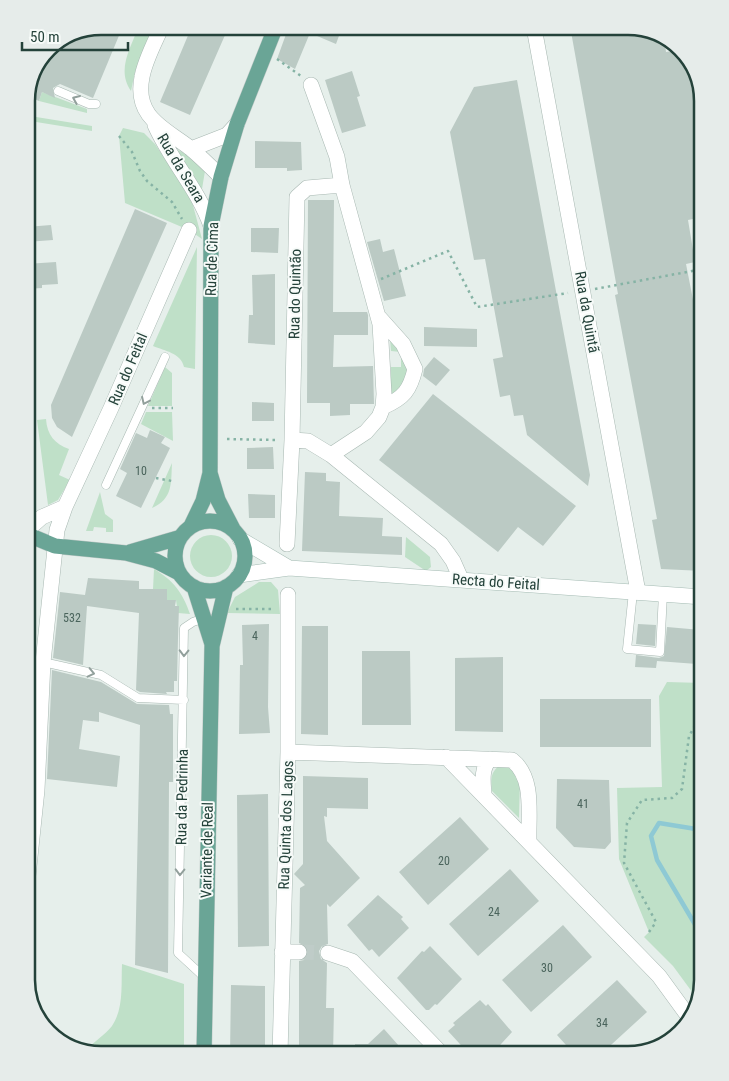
<svg xmlns="http://www.w3.org/2000/svg" width="729" height="1081" viewBox="0 0 729 1081" font-family="'Roboto Condensed',sans-serif">
  <rect width="100%" height="100%" fill="#e6efeb"/>
  <!-- green -->
  <path fill="#bfe0c8" d="M139 26H153L135 72 131 91C116 70 131 47 139 26Z
    M42 92 87 109V113L39 101Z
    M30 116 92 126V131L30 121Z
    M123 128 144 133 155 144 191 198 202 239 189 230 125 203 119 136Z
    M170 146 186 154 205 171 202 189Z
    M197 247 195 369 184 367C181 353 165 351 153 346Z
    M390 339 404 354 409 379 391 398V367H401V352L391 351Z
    M165 367 172 373V406H148Z
    M146 412H172L173 441 141 424Z
    M46 419C47 435 55 444 69 449L59 475 70 480 58 500 48 505 37 420Z
    M172 463C171 483 173 499 152 508Z
    M100 492 105 514 113 520V532H106V528L94 527 93 531H86Z
    M190 556a21 21 0 1 1 42 0a21 21 0 1 1-42 0Z
    M406 537 430 557 431 567 426 571 405 557Z
    M154 569C173 580 183 593 190 614L178 613 176 600H167V589H153Z
    M259 582H271L278 590 280 614 227 613 235 597Z
    M667 682 703 683V980L698 1000 673 966 644 937 649 932 619 859 617 788 662 787 659 696Z
    M499 766H509L520 780 519 818 492 791C491 780 490 773 499 766Z
    M122 964 184 984V1055H96L86 1051C93 1042 105 1035 112 1026 124 1008 121 985 122 964Z"/>
  <g fill="none" stroke-linecap="round" stroke-linejoin="round">
    <!-- stream -->
    <path stroke="#8ec9d4" stroke-width="4.5" d="M703 938 657 860 651 836 659 823 696 829 703 816"/>
  </g>
  <!-- building -->
  <path fill="#bbcac4" d="M101 26H123L93 98 60 84 53 88 55 98 42 92 39 101 27 96 48 48Z
    M192 26H229L190 115 160 102Z
    M289 26H324L340 33 336 44 310 33 295 69 277 59Z
    M570 26H633L664 37 666 52 680 50 685 56 692 90 700 89 703 101V217L688 220 695 262 686 264 696 315H698L703 338V349L693 350 703 401V420L701 421 703 432V571L661 569 652 520 657 519 615 295 618 294Z
    M352 71 360 96 357 97 366 126 342 133 325 80Z
    M517 80 590 475 588 486 527 435 523 415 514 416 510 395 500 397 493 359 503 357 485 259 474 260 450 132 474 87Z
    M255 141 301 142 302 170 287 171V168H255Z
    M308 200H334L333 312H367L368 315V335H334L333 367 373 366 374 404H350V415L330 416V403H307Z
    M135 209 167 223 72 437 57 427 52 418 51 405Z
    M51 225 53 240 26 242V227Z
    M251 228H279L278 253 251 252Z
    M380 239 383 252 394 249 406 296 384 301 367 242Z
    M56 262 58 284 42 285V288L26 289V264Z
    M275 274V345L248 343 249 315H253L252 275Z
    M424 327 477 329V347L424 346Z
    M434 357 450 370 436 386 423 376 424 369Z
    M433 394 576 506 543 546 518 527 498 552 379 460Z
    M252 402 274 403V421H252Z
    M150 430 165 437 161 443 170 448 141 508 116 496 127 473 120 469 136 433 147 438Z
    M273 447 274 469H247V448Z
    M305 472 326 473V481L340 482 339 516 383 518 382 536 402 537V555L302 551Z
    M248 494 275 495V518H249Z
    M88 578 139 581V589H167V600H176L175 606H179L178 638 177 681H174V692H166L167 694 140 692 136 690 139 613 87 606 83 665 53 658 60 592 85 595Z
    M269 624 268 707 270 733 239 734 240 665H243L242 625Z
    M638 624 656 625 655 646 636 644Z
    M302 626H328V735L301 734Z
    M667 627 701 630 703 659H698L697 664 657 661 656 668 635 667 636 655 659 658 664 656Z
    M26 640 36 644 29 764 26 763Z
    M362 651H410L411 725H362Z
    M503 657V732L455 731V658Z
    M52 670 101 682 137 704 169 705 170 714H173V782H169L168 973 135 965 140 725 99 712V722L83 720 79 749 120 756 117 787 47 779Z
    M540 699H651V747H540Z
    M303 776 368 778V809L327 808V817L324 816 327 841 360 878 330 907 327 904 328 944 322 946 319 951 321 959 327 963 326 1008H334L333 1055H299V961L304 960 308 952 307 947 299 943 300 888 305 885 294 874 303 864Z
    M557 779 609 780 611 842 605 849 574 847 556 828Z
    M268 794 269 946 238 947 237 795Z
    M460 817 489 849 428 905 399 872Z
    M510 869 539 901 478 956 449 924Z
    M378 895 403 917 401 919 409 928 379 957 372 949 369 951 347 925Z
    M563 925 592 957 531 1012 502 980Z
    M430 946 462 979 437 1005 435 1004 429 1010H426L397 978 422 951 424 952Z
    M617 980 647 1012 600 1055H575L557 1035Z
    M231 985 265 986V1055H230Z
    M480 1000 486 1006 488 1004 512 1032 491 1055H470L448 1031 455 1025 453 1023Z
    M384 1029 407 1055H355V1044H368Z"/>
  <g fill="none" stroke-linecap="round" stroke-linejoin="round">
    <!-- street-tunnel -->
    <path stroke="#bfccc8" stroke-width="15" stroke-dasharray="15 8" stroke-linecap="butt" d="M299 952 328 953"/>
    <defs>
      <path id="lane" d="M58 91 89 104H96
        M106 485 165 357
        M633 592 627 649 660 652 663 594
        M204 618 193 622 184 628 178 953 204 977
        M43 662 101 675 138 698 184 700"/>
      <path id="street" d="M162 26C155 42 145 60 142 77 134 117 164 128 190 148 201 157 211 167 221 177
        M535 33 638 592
        M311 85 337 157 342 185
        M155 125C171 161 198 189 211 226
        M191 149 227 135 237 124
        M378 316 403 344 415 369C410 390 404 398 383 407
        M292 440 297 197 307 188 342 185 380 324 384 394 383 407 379 417 366 432 331 455
        M26 531 42 517 65 507
        M287 544 292 440 308 441 331 455 441 544 453 561 461 579
        M288 752 512 760C535 778 528 815 529 842
        M446 757 659 976 691 1020
        M484 794C483 782 481 768 490 759
        M26 895 37 790 43 662 57 530 65 507 111 408 189 230
        M282 952H299
        M328 953 352 961 443 1055
        M280 1055 288 752V595"/>
      <path id="secondary" d="M240 539 289 568
        M239 575 289 568 703 597"/>
      <path id="primary" d="M210 473 218 500 233 529
        M175 556a35 35 0 1 1 70 0a35 35 0 1 1-70 0Z
        M191 526 203 501 210 473 211 226 221 177 237 124 276 26
        M26 534 55 546 126 553 156 561 179 573
        M130 552 178 538
        M194 587 212 644
        M204 1055 212 646 226 587"/>
    </defs>
    <!-- lane casing -->
    <use href="#lane" stroke="#a8b8b2" stroke-width="9"/>
    <!-- street casing -->
    <use href="#street" stroke="#a8b8b2" stroke-width="16"/>
    <!-- secondary casing -->
    <use href="#secondary" stroke="#a4bbb3" stroke-width="16"/>
    <!-- primary casing -->
    <use href="#primary" stroke="#c2cac8" stroke-width="16"/>
    <!-- path -->
    <path stroke="#86b3a5" stroke-width="2.5" stroke-dasharray="2.5 4" stroke-linecap="butt" d="M277 59 301 76
      M119 136 132 152 140 171 147 181 172 202 182 219
      M381 279 448 251 477 307 568 293
      M595 289 703 269
      M152 408H173
      M227 439 278 440
      M156 478 172 481
      M236 609H273
      M649 932 656 922 624 863 627 823 642 800 672 798 682 789 689 736 703 712"/>
    <!-- lane -->
    <use href="#lane" stroke="#fff" stroke-width="8"/>
    <!-- street -->
    <use href="#street" stroke="#fff" stroke-width="15"/>
    <!-- secondary -->
    <use href="#secondary" stroke="#fff" stroke-width="15"/>
    <!-- primary -->
    <use href="#primary" stroke="#6aa596" stroke-width="15"/>
  </g>
  <!-- one-way arrows -->
  <defs><path id="oneway-chevron" d="M-2-3.5L2.5 0L-2 3.5" fill="none" stroke-width="1.6" stroke-linecap="round" stroke-linejoin="round" transform="scale(1.25)"/></defs>
  <g stroke="#92a09c">
    <use href="#oneway-chevron" transform="translate(76 99) rotate(-157)"/>
    <use href="#oneway-chevron" transform="translate(145 401) rotate(115)"/>
    <use href="#oneway-chevron" transform="translate(184 653) rotate(91)"/>
    <use href="#oneway-chevron" transform="translate(91 673) rotate(13)"/>
    <use href="#oneway-chevron" transform="translate(180 872) rotate(91)"/>
  </g>
  <g text-anchor="middle" stroke-width="4" stroke-linejoin="round" paint-order="stroke">
    <!-- number labels -->
    <g font-size="12" fill="#4a645c">
      <text x="141" y="475">10</text>
      <text x="72" y="622">532</text>
      <text x="255" y="640">4</text>
      <text x="583" y="808">41</text>
      <text x="444" y="865">20</text>
      <text x="494" y="916">24</text>
      <text x="547" y="972">30</text>
      <text x="602" y="1027">34</text>
    </g>
    <!-- street labels -->
    <g font-size="15" fill="#24423a" stroke="#f7fbf9">
      <text transform="translate(181 168) rotate(59)" y="5">Rua da Seara</text>
      <text transform="translate(212 259) rotate(-88)" y="5">Rua de Cima</text>
      <text transform="translate(295 294) rotate(-89)" y="5">Rua do Quintão</text>
      <text transform="translate(587 312) rotate(80)" y="5">Rua da Quintã</text>
      <text transform="translate(128 369) rotate(-67)" y="5">Rua do Feital</text>
      <text transform="translate(496 582) rotate(4)" y="5">Recta do Feital</text>
      <text transform="translate(182 797) rotate(-89)" y="5">Rua da Pedrinha</text>
      <text transform="translate(286 825) rotate(-88)" y="5">Rua Quinta dos Lagos</text>
      <text transform="translate(207 850) rotate(-89)" y="5">Variante de Real</text>
    </g>
  </g>
  <!-- crop -->
  <path d="M0 0H729V1081H0ZM101 35H628A66 66 0 0 1 694 101V980A66 66 0 0 1 628 1046H101A66 66 0 0 1 35 980V101A66 66 0 0 1 101 35Z" fill="#e6ecea" fill-rule="evenodd"/>
  <path fill="none" stroke="#24423a" stroke-width="2.5" d="M101 35H628A66 66 0 0 1 694 101V980A66 66 0 0 1 628 1046H101A66 66 0 0 1 35 980V101A66 66 0 0 1 101 35Z"/>
  <!-- scale -->
  <path d="M22 42v8h106v-8" fill="none" stroke="#24423a" stroke-width="2.5"/>
  <text x="30" y="42" font-size="15" fill="#24423a" stroke="#f7fbf9" stroke-width="4" paint-order="stroke">50 m</text>
</svg>
